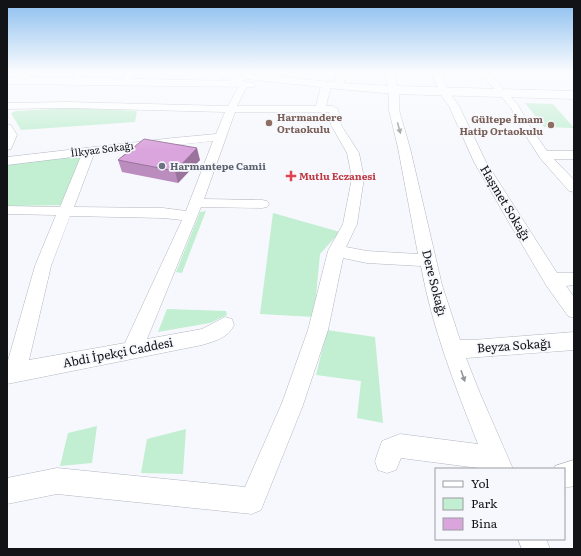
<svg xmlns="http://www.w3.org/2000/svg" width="581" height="556" viewBox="0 0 581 556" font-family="Literata,serif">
  <rect width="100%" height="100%" fill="#f7f8fd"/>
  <!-- green -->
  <path fill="#c2eed2" d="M525 103 553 104 574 128 544 127Z
    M71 108 137 111 135 122 21 130 11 113 16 111Z
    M90 154 72 205 7 206V163Z
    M206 211 182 273 176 272 200 212Z
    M273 213 340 232 320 254 314 317 260 314Z
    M167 309 226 311 227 315 210 323 158 332Z
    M327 330 375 337 383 423 357 418 361 381 316 375Z
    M97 426 92 463 60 466 68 433Z
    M186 429 183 474 141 473 147 439Z"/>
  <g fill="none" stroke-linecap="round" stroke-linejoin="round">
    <defs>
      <path id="minor" d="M25 72H34L22 83H16L15 81Z
        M77 72H85L78 83H72L71 81Z
        M127 72H135L130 81 127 82 123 79Z
        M175 72H183L181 79H175L174 77Z
        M219 72H227L225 78H219L218 76Z
        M268 72H277L270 79H264L263 77Z
        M337 72H345L344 86 339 89 334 86Z
        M385 72H393L399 90V110L410 148 442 285 460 340H473L574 332V350L466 358 479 391 513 469H486L401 458 396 470 387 473 378 470 375 461 382 441 400 434 478 444C455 386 432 327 421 266L367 263 343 258 328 330 303 405 261 510 252 514 57 494 7 504V478L57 468 245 487 282 403 308 330 328 251 343 224 352 178 347 153 331 125 329 112H235L204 199 262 200 267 201 269 204 267 207 262 208 201 207 147 339 202 329 225 317 232 319 234 325C228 338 215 341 202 345L7 384V364L35 266 56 215 7 214V206L60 207 81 156 7 165V157L173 138 216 134 225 112 68 108 7 109V103L68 102 228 106 240 84 244 81 248 84 237 106H316L321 86 326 83 329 84 331 86 326 106H333L338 109 341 125 359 153 364 178 357 224 346 247 367 251 418 254 398 148 389 110V90ZM213 141 186 211 163 208 74 207 94 154ZM70 216 163 218 182 220 125 343 29 360 51 266Z
        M432 72H440L449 92 459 106 486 162 557 273H574V285L566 286 574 297V318L568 316 546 285 507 219 474 162 449 106 439 92Z
        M480 72H488L518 105 529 125 547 151H574V159H554L574 180V192L569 191 540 158 519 125 511 108Z
        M7 124 11 125 17 135 11 149 7 150Z
        M574 460V486L564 488V469H554L555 466Z
        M518 539H546L550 549H522Z"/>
      <path id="secondary" d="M247 73 339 83 394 86 574 91V99L394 94 339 89 247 79 242 81 254 83 256 85 254 87 7 84V78H99L230 81 232 77Z"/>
    </defs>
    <!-- minor casing -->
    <use href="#minor" stroke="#b3b6c1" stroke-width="1"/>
    <!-- secondary casing -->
    <use href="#secondary" stroke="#b3b6c1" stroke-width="1"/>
    <!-- minor -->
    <use href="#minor" fill="#fff" fill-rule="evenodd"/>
    <!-- secondary -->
    <use href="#secondary" fill="#fff" fill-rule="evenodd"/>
  </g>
  <!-- wall -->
  <path fill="#bb8dbe" d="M118 160H200L178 183 122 172Z"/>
  <!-- shaded-wall -->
  <path fill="#99739b" d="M197 148 200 160 178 183 175 171Z"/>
  <!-- building -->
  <path fill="#daa4dd" stroke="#99739b" d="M144 139 197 148 175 171 118 160Z"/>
  <!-- one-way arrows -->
  <defs><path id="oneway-solid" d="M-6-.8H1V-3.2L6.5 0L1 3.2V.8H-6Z"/></defs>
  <g fill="#949597">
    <use href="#oneway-solid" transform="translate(399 128) rotate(75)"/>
    <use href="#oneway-solid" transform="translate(463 376) rotate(71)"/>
  </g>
  <!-- sky -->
  <linearGradient id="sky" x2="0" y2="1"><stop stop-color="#8bbeef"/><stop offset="0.48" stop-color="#fbfcfe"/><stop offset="1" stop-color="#fbfcfe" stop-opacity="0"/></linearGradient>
  <rect width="581" height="150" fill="url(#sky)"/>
  <!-- markers -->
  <g fill="#8d6e63" stroke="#f7f8fd" stroke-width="1.5">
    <circle cx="269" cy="123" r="4"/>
    <circle cx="551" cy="125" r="4"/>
  </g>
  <circle fill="#6b7280" stroke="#f7f8fd" stroke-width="1.5" cx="162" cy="166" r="4"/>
  <path fill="#e0444e" stroke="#f7f8fd" stroke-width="1.5" d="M289 170h4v4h4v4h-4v4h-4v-4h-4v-4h4z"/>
  <g text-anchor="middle" stroke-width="3.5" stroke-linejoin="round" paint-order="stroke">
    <!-- far-education labels -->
    <g font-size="10" font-weight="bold" fill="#785e54" stroke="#f7f8fd" text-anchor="start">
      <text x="277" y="121">Harmandere<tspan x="277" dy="12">Ortaokulu</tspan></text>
      <text x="543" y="123" text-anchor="end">Gültepe İmam<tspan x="543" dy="12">Hatip Ortaokulu</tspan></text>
    </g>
    <!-- far-street labels -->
    <g font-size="10" fill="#121317" stroke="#f7f8fd">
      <text transform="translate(102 149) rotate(-7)" y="4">İlkyaz Sokağı</text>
    </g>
    <!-- far-worship labels -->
    <g font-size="10" font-weight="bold" fill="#5b616d" stroke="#f7f8fd" text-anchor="start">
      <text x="170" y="170">Harmantepe Camii</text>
    </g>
    <!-- far-health labels -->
    <g font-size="10" font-weight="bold" fill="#be3a42" stroke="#f7f8fd" text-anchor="start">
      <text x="299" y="180">Mutlu Eczanesi</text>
    </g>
    <!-- street labels -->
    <g font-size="12" fill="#121317" stroke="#f7f8fd">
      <text transform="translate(505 203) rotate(59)" y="4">Haşmet Sokağı</text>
      <text transform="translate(434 283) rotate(76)" y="4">Dere Sokağı</text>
      <text transform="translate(514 346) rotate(-4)" y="4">Beyza Sokağı</text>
      <text transform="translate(118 353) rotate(-11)" y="4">Abdi İpekçi Caddesi</text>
    </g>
  </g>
  <!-- border -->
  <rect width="581" height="556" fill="none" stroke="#121317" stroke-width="16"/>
  <!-- legend -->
  <rect x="435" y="468" width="130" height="72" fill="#f7f8fd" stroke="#9b9ca1"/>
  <rect x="443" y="481" width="20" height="6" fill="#ffffff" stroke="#9b9ca1"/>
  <text x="471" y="488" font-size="12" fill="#121317">Yol</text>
  <rect x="443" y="498" width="20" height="12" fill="#c2eed2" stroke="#9b9ca1"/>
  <text x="471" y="508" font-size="12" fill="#121317">Park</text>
  <rect x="443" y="518" width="20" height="12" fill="#daa4dd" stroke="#9b9ca1"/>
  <text x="471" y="528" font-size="12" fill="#121317">Bina</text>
</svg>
